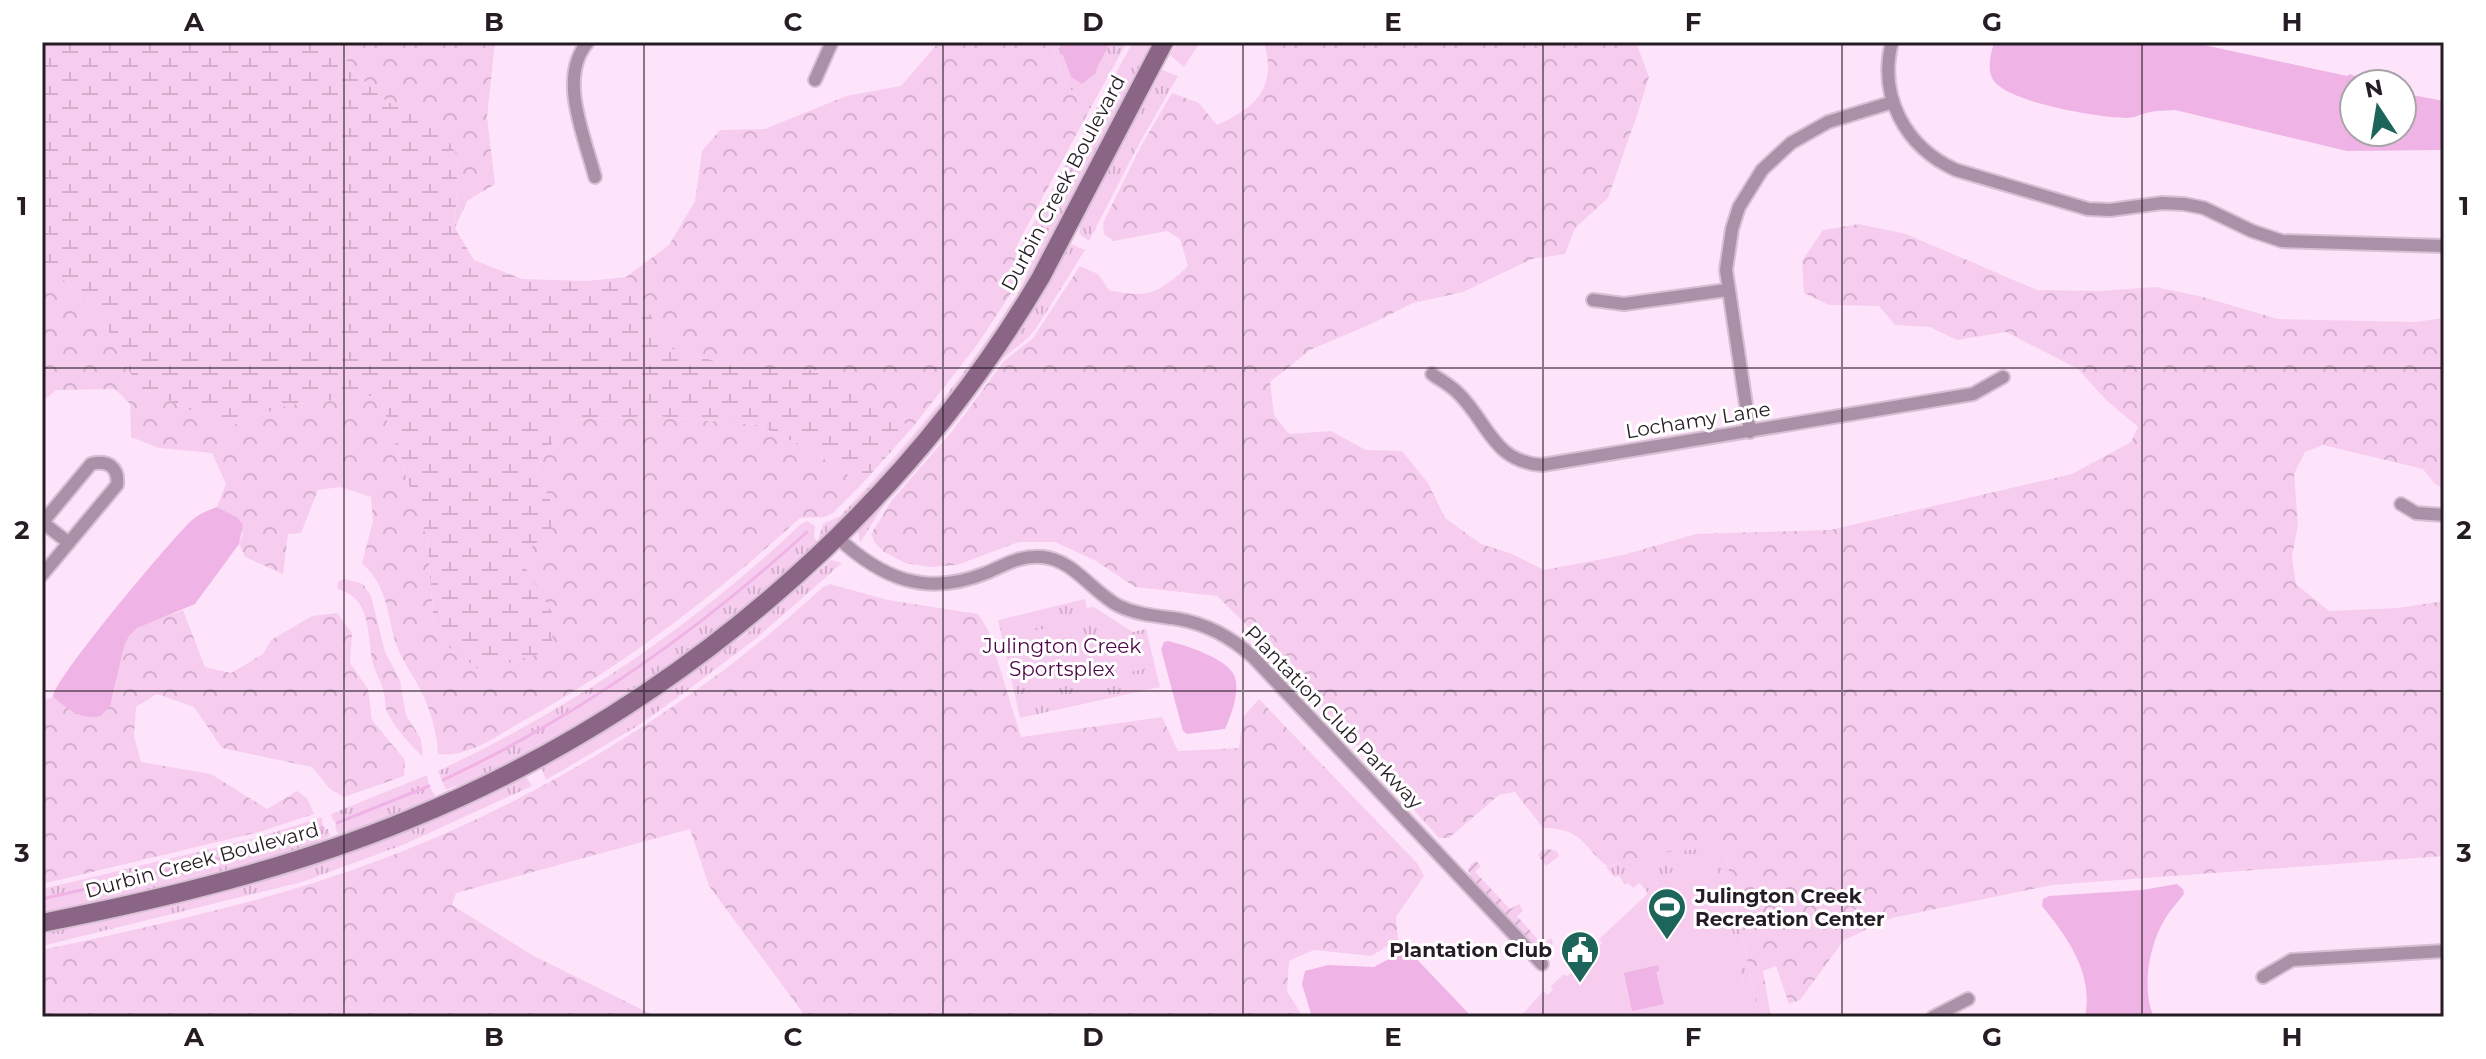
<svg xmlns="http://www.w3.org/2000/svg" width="2486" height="1059" viewBox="0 0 2486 1059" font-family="Montserrat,sans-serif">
  <defs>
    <pattern id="grass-tufts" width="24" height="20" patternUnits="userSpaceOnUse" patternTransform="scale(2)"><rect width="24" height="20" fill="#f6cdef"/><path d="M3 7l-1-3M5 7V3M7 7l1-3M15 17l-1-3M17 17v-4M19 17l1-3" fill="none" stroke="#d3afcd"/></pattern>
    <pattern id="forest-crowns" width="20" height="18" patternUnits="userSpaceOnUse" patternTransform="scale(2)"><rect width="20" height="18" fill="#f6cdef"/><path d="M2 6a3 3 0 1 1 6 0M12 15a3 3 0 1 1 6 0" fill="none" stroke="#d3afcd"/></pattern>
    <pattern id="wetland-marsh" width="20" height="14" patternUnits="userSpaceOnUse" patternTransform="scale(2)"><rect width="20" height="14" fill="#f6cdef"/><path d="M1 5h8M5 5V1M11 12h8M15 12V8" fill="none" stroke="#d3afcd"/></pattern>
    <pattern id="garden-furrows" width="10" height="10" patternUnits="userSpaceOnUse" patternTransform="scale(2)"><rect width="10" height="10" fill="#f6cdef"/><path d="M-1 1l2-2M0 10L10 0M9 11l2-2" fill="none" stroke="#d3afcd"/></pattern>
  </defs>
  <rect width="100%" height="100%" fill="#fee4fa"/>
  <!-- grass -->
  <path fill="url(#grass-tufts)" d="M1051 42H1058L1071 77 1093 75 1111 42H1127L1090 109 1066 85Z
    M1133 42H1157C1104 143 1056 247 992 342 943 414 882 478 822 541L819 537 823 524 840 516C900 453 957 387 1004 314 1012 301 1025 286 1027 271L1021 256V246Z
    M1178 42H1200L1184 67 1170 55Z
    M1162 70 1178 76 1139 144 1089 241 1079 234 1081 221Z
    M1069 243 1085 250 1037 327 1028 338 1002 359 954 423 887 500 860 543 857 527Z
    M807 521 815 526 814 537 819 545 710 638 602 713 462 789 455 786 446 790 438 771C572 708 693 626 801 524Z
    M831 560 842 563 758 637 688 690 636 727 546 780 541 766 549 759 715 650 740 639Z
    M1085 599 1087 608 1094 607 1133 632 1146 629 1160 687 1020 718 998 620Z
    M427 775 429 786 435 795 429 803 343 838 338 834 335 827 337 822 333 821 331 814Z
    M525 775 532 786 403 845 302 882 42 946V929L211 890Z
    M322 817 323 829H328L330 836 318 841 314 847 234 871 42 916V889L260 837Z
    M1709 847H1722L1726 857 1759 1017H1751L1744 991 1739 987 1743 981 1732 930 1657 881 1663 909C1654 911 1646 907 1641 900L1648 893 1640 883 1633 888 1628 883 1625 885 1619 876 1614 877 1606 867 1622 862 1640 863 1668 852Z"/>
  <!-- forest -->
  <path fill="url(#forest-crowns)" d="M334 42H495L487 117 495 184 467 201 455 228 458 158 437 119 387 102 354 72Z
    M939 42H1051L1066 85 1090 109 1017 245 1016 257 1023 273 1021 278 977 345 912 428 816 370 736 367 672 349 626 277 669 245 695 201 702 151 720 130 765 129 846 96 901 86Z
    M1264 42H1636L1649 77 1637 115 1608 198 1575 228 1565 254 1532 259 1463 292 1413 303 1371 324 1310 350 1270 382 1274 415 1289 434 1331 431 1366 450 1402 451 1428 483 1445 518 1481 544 1512 554 1544 570 1623 555 1696 534 1830 530 2072 474 2131 442 2138 427 2106 400 2078 369 2006 332 1957 340 1930 327 1895 325 1879 306 1829 305 1804 293 1802 261 1823 230 1859 224 1906 234 2037 290 2100 291 2156 287 2203 297 2278 319 2415 322 2444 318V489L2435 484 2423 469 2323 445 2305 452 2294 474 2298 524 2292 557 2296 584 2329 611 2398 608 2444 601V856L2052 885 1892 918 1844 940 1800 1000 1789 1004 1776 966 1763 971 1771 1017H1759L1726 857 1722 847 1668 852 1640 863 1622 862 1607 866C1579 843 1584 829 1543 828L1515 792 1499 795 1449 838H1439L1262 640 1217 596 1135 587 1096 561 1055 542H1019L957 565 930 567 905 563 884 552 875 543 871 534 892 500 954 429 1003 362 1033 338 1080 266 1098 274 1109 290C1148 299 1159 293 1188 266L1180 239 1167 231 1114 241 1104 234 1103 223 1141 146 1172 93 1199 103 1217 125C1257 107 1277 87 1264 42Z
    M42 259 100 315 137 386 227 427 288 405 379 395 427 538 435 637 553 614 519 559 558 520 536 469 567 420 655 416 758 425 814 452 862 484 833 513 825 517 800 518C713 597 626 664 523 721 498 735 468 758 438 754 437 733 431 712 422 693 415 678 404 664 398 649 385 614 391 591 362 563L373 521 371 497 340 487 318 490 301 533 288 534 283 574 245 557 239 544 243 534 237 517 217 507 226 484 212 453 159 448 131 437 130 404 115 389 56 390 42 402Z
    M344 579 363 584 371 596 385 652 400 680 406 715 421 739 423 757C410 744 397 731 388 714 384 706 386 698 383 690 381 680 374 671 372 660 367 632 371 597 337 589L338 582Z
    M830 584 888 600 978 614 988 630 1021 737 1162 717 1178 751 1239 748 1243 717 1259 699 1417 863 1424 876 1396 917 1398 940 1371 956 1314 950 1289 961 1287 991 1303 1017H806L709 886 690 829 456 893 452 905 532 955 657 1017H42V950C125 932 209 914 290 890 484 833 675 724 823 587Z
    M183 610 205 667 231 673 263 654 271 640 312 616 337 613 352 633 350 663 368 689 372 720 405 760 404 776 344 797 330 789 312 767 222 748 194 707 157 694 136 707 134 736 141 762 211 774 267 809 297 791 307 798 314 814 259 832 42 884V701L53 697C138 761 100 656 136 629 148 620 169 616 183 610Z"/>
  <!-- wetland -->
  <path fill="url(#wetland-marsh)" d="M42 42H334L354 72 387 102 437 119 458 158 455 228 474 260 522 279 587 281 626 277 672 349 736 367 816 370 912 428 862 484 814 452 758 425 655 416 567 420 536 469 559 520 520 559 553 614 552 650 481 671 435 637 427 538 379 395 288 405 227 427 137 386 100 315 42 259Z"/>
  <!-- garden -->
  <path fill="url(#garden-furrows)" d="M1548 849 1557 851 1559 856 1546 866 1538 855 1541 851Z
    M1476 861 1481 866 1475 872 1510 909 1519 904 1523 911 1517 916 1542 944 1551 938 1553 943 1550 949 1543 951 1537 949 1472 881 1468 870 1471 864Z"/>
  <!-- pitch -->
  <path fill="#f6cdef" d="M1056 626 1068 679 1027 688 1015 635Z
    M1138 640 1144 669 1084 682 1078 654Z
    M1711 864 1717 867 1729 918 1725 925 1732 930 1743 981 1739 987 1744 990 1751 1017H1520L1543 991 1548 995 1553 989 1551 986 1564 974 1567 976 1573 971 1569 967 1580 955 1585 960 1602 943 1599 939 1641 900 1644 903 1655 901 1657 910 1663 909 1657 881 1661 875Z"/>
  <!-- water -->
  <path fill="#efb3e6" d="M1058 42H1111L1093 75 1082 84 1071 77Z
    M1994 42H2190L2347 76 2350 74 2372 84H2354V132H2402V93L2444 101V150L2347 151 2175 110C2166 111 2158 110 2150 112 2142 114 2134 118 2126 118 2100 118 2003 102 1992 78 1987 67 1991 54 1994 42Z
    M217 507 237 517 243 525 239 544 195 604 137 628 129 636 124 646 110 707 101 716C81 721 68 709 53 697 52 681 170 541 190 522 198 514 207 511 217 507Z
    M1168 641C1185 645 1226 658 1234 675 1241 689 1231 716 1225 729L1187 734 1183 731 1161 649 1164 642Z
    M2177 884 2183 889 2184 894C2178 902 2170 910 2165 919 2149 945 2141 989 2154 1017H2085C2094 974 2068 938 2042 906L2043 899 2049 896 2142 890Z
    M1407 949 1472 1017H1312L1302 984 1305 971 1328 965 1374 967Z
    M1658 965 1659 971 1656 972 1664 1004 1632 1011 1624 973Z"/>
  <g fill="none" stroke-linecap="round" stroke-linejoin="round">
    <!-- stream -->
    <path stroke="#efb3e6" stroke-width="3" d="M443 780C578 717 697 632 807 532
      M337 823 429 786
      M42 899 217 859 323 828"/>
    <defs>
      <path id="street" d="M588 42C557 77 585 137 595 177
        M1892 42C1878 96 1905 147 1956 170L2088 209 2110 210 2162 203 2184 204 2204 208 2252 231 2282 241 2444 246
        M815 80 832 42
        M1593 300 1624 304 1727 290
        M1432 374C1440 380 1450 385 1458 393 1488 422 1493 462 1542 465L1973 394 2003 377
        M1750 432 1726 270 1732 229 1739 207 1762 170 1791 143 1828 122 1893 102
        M2401 504 2416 513 2444 515
        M42 522 69 543
        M42 523 91 464C108 460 119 467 117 485L42 575
        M837 537C882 579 926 597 986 573 1007 564 1020 555 1043 557 1074 560 1093 593 1119 606 1138 615 1157 616 1178 619 1207 624 1231 637 1253 657L1542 964
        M2263 977 2292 960 2444 951
        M1933 1017 1968 999"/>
      <path id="secondary" d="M42 923C167 898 292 868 410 819 669 713 899 519 1041 277L1164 42"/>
    </defs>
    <!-- street casing -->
    <use href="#street" stroke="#d7c0d3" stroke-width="16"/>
    <!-- secondary casing -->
    <use href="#secondary" stroke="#d7c0d3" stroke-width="22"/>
    <!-- street -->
    <use href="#street" stroke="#ab91a7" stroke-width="12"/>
    <!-- secondary -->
    <use href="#secondary" stroke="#8a6585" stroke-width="18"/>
  </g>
  <!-- grid -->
  <path fill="none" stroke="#261c24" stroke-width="2" stroke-opacity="0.55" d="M344 42V1017M644 42V1017M943 42V1017M1243 42V1017M1543 42V1017M1842 42V1017M2142 42V1017M42 368H2444M42 691H2444"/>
  <!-- icons -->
  <defs>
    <symbol id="stadium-pin" viewBox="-11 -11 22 30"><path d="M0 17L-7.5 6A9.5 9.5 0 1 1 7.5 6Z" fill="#1d655a" stroke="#fff"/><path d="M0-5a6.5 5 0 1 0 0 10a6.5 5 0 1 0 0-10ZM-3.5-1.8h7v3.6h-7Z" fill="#fff"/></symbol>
    <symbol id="civic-pin" viewBox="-11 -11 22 30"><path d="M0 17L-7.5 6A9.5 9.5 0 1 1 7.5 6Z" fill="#1d655a" stroke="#fff"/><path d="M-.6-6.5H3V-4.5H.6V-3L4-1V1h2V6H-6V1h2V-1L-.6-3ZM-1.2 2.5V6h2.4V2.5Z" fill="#fff"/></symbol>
  </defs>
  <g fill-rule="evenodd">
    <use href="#stadium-pin" x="1645" y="885" width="44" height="60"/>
    <use href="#civic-pin" x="1558" y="928" width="44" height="60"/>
  </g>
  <g text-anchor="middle" stroke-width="6" stroke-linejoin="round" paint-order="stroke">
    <!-- street labels -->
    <g font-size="20" fill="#261c24" stroke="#fff">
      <text transform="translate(1063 183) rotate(-62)" y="7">Durbin Creek Boulevard</text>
      <text transform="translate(1698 420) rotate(-9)" y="7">Lochamy Lane</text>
      <text transform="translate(1334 717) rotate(46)" y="7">Plantation Club Parkway</text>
      <text transform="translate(202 860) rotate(-15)" y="7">Durbin Creek Boulevard</text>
    </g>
    <!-- park labels -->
    <g font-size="20" fill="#4e0648" stroke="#fff">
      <text x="1062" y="653">Julington Creek<tspan x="1062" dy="23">Sportsplex</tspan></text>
    </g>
    <!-- poi labels -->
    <g font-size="20" font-weight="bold" fill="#261c24" stroke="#fff" text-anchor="start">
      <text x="1695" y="903">Julington Creek<tspan x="1695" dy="23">Recreation Center</tspan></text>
      <text x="1552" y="957" text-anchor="end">Plantation Club</text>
    </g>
  </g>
  <!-- border -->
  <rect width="2486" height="1059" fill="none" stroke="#ffffff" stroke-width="88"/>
  <!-- north arrow -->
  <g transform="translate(2378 108) rotate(348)"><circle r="38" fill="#ffffff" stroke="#a8a4a7" stroke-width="2"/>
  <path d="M0-6L14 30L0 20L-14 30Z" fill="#1d655a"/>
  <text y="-12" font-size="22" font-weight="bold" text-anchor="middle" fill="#261c24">N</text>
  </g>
  <rect x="44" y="44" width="2398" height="971" fill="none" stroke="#261c24" stroke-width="3"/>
  <g font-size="26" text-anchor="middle" font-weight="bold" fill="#261c24">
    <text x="194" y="31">A</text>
    <text x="494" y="31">B</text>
    <text x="793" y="31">C</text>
    <text x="1093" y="31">D</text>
    <text x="1393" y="31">E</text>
    <text x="1693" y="31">F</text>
    <text x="1992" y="31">G</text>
    <text x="2292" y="31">H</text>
    <text x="22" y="215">1</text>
    <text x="2464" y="215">1</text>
    <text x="22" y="539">2</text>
    <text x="2464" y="539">2</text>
    <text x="22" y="862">3</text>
    <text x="2464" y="862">3</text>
    <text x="194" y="1046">A</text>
    <text x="494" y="1046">B</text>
    <text x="793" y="1046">C</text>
    <text x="1093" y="1046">D</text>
    <text x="1393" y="1046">E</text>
    <text x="1693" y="1046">F</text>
    <text x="1992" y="1046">G</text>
    <text x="2292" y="1046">H</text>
  </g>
</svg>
